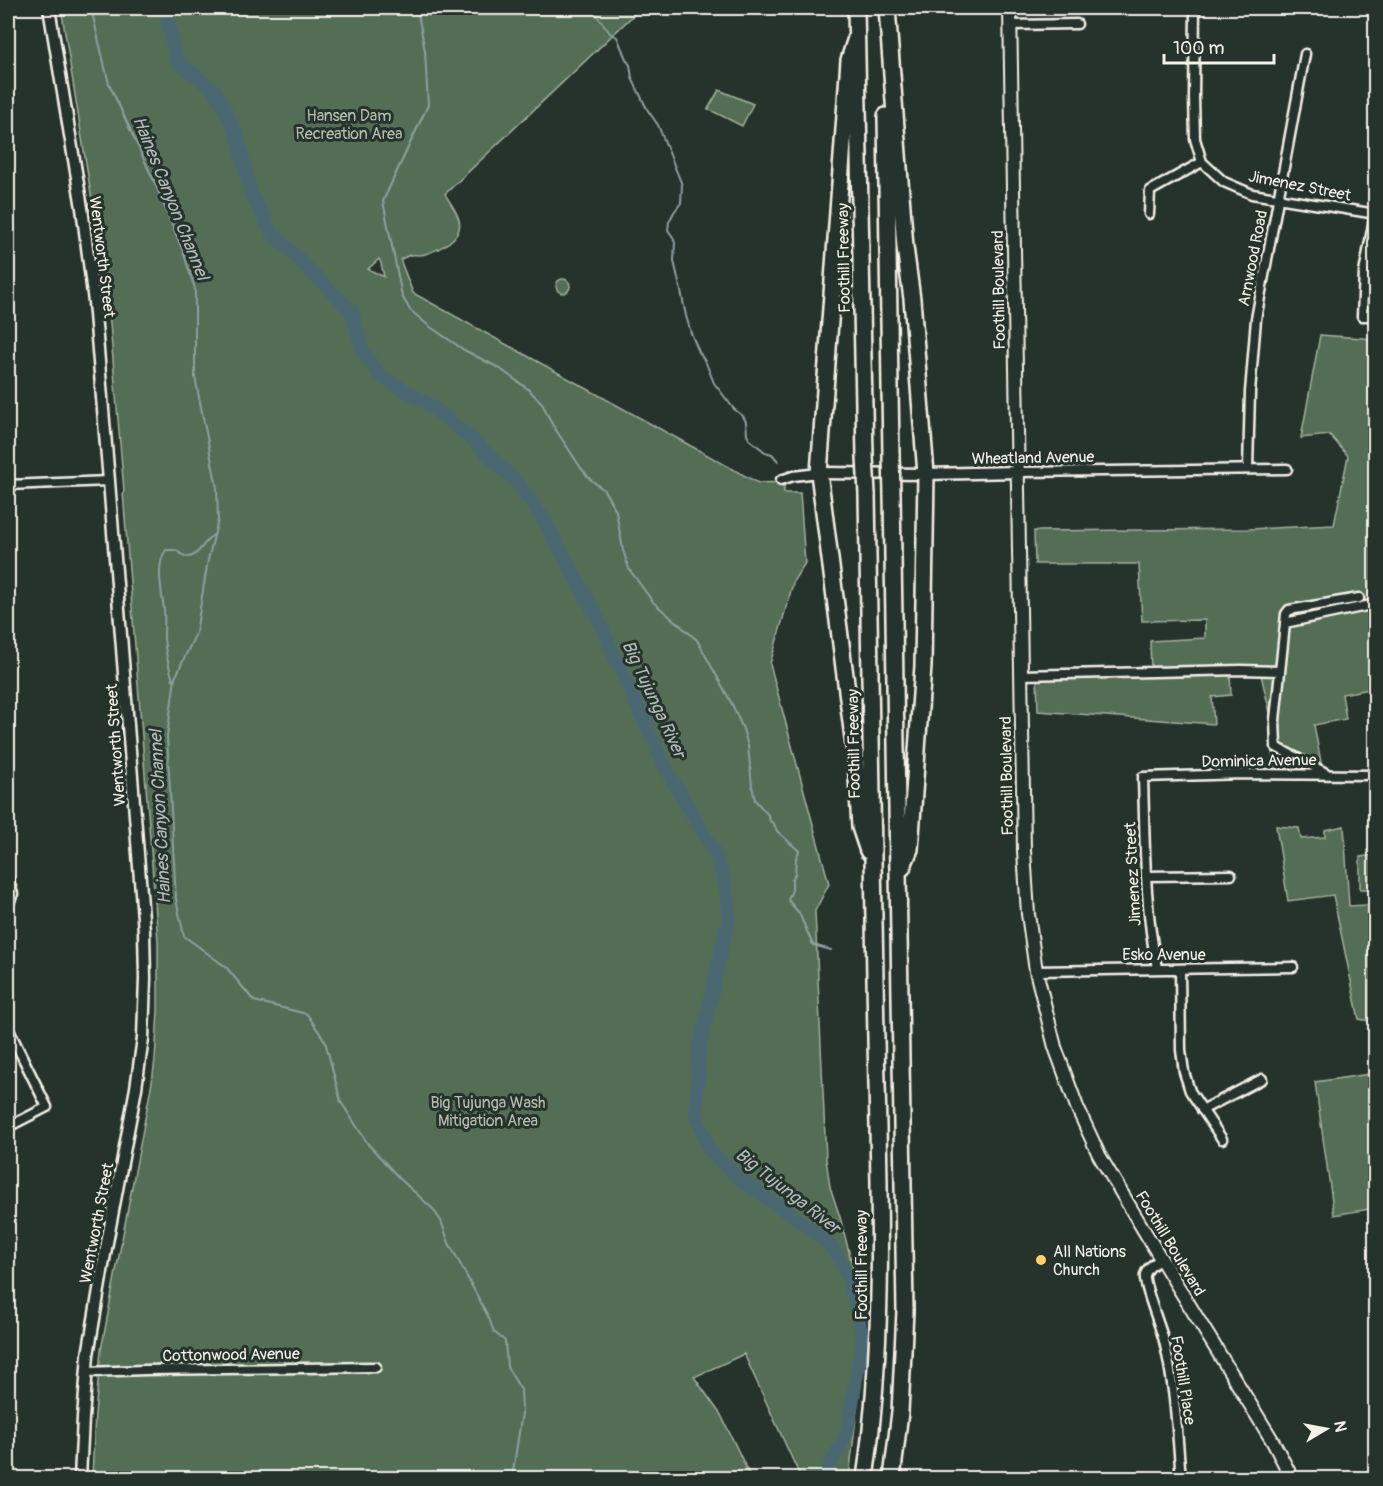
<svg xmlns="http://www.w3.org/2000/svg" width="1383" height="1486" viewBox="0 0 1383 1486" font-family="Pangolin,sans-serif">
  <rect width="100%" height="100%" fill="#26332d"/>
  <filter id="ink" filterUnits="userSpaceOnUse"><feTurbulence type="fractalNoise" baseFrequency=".0167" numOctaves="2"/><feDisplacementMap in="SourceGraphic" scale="12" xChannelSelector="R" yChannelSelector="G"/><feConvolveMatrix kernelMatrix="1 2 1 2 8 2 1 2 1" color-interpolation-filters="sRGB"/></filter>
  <g filter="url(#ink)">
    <!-- green -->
    <path fill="#536e55" stroke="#a4b09e" stroke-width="1.5" fill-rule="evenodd" d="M61 8H641L445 194C450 203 457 211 459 220 464 238 439 250 425 254 420 256 415 254 410 255 407 256 404 258 401 259V262L413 293 758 483 784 482V493H800L805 563 794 580 770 664 829 884 815 911 826 1159 830 1187 840 1217 863 1307 859 1392 849 1478H801L744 1354 694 1377 721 1415 751 1478H92L95 1414 101 1350 152 1082 155 1059 158 1012V941L123 492 124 491 108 300ZM379 259 381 263 384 277 368 269Z
      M719 90 753 104 742 126 708 109Z
      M556 286a7 7 0 1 1 14 0a7 7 0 1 1-14 0Z
      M1320 335 1375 339V688L1342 694 1346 719 1314 725 1323 773 1271 775 1274 729 1259 667 1230 673 1231 695 1212 697 1214 724 1038 711 1037 675 1151 672 1150 641 1205 638V620L1142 621 1139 564H1035L1034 531 1250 529 1334 525 1348 456 1330 435 1301 438Z
      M1276 826 1299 828 1301 839 1325 837V830L1344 826 1349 906 1368 905 1369 955 1375 956V1022L1359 1019 1333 895 1288 901Z
      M1375 855V889H1360V857Z
      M1375 1039V1208L1334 1215 1315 1082 1370 1074Z"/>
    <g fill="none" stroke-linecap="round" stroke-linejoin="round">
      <!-- stream -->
      <path stroke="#8f9fa1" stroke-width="2" d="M91 8 109 84 155 183 183 251 195 289V377L217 488 218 520 208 560 196 633 175 678 167 737 176 899 184 936 226 967 254 1001 307 1014 325 1041 341 1102 368 1144 399 1178 433 1209 441 1221 449 1243 488 1316 494 1332 505 1341 507 1367 521 1390 522 1413 512 1478
        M417 8 425 51 428 105 383 201 402 296 410 310 429 326 464 350 499 368 528 389 542 403 552 424 581 468 590 479 604 490 616 511 623 550 629 569 653 602 697 640 732 704 743 729 748 746 752 786 755 800 768 815 770 821 774 824 777 831 799 851 796 858 795 874 792 880V890L788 900 799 913 813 945 831 950
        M588 8 596 14 610 33 617 37 626 59 630 65 632 78 647 109 658 125 682 185 681 203 674 212 669 222 668 230 673 237 675 243 674 261 681 291 686 316 691 333 699 352 706 363 714 383 734 409 743 416 746 422 747 434 749 439 765 452 772 454 778 461
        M173 680C169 667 165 652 164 638 164 629 165 619 164 610 162 593 155 564 166 550H176C195 568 199 546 213 535"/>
      <!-- river -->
      <path stroke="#4c6872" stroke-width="14" d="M165 8 176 60 216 92 237 135 251 194 273 234 352 312 362 350 380 376 427 403 473 440 519 485 542 517 595 613 665 767 713 850 725 881 729 917 699 1050 696 1115 709 1150 739 1179 805 1224 831 1246 839 1258 850 1284 859 1320 862 1344 847 1432 824 1478"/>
      <defs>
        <path id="street" d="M1195 8 1194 97 1195 139 1202 162 1224 182 1252 194 1376 214
          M1011 25 1077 24
          M1376 208 1364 273 1362 316H1376
          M1149 214 1150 191 1202 162
          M1248 469 1250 392 1256 319 1305 54
          M1018 472 1287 469
          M781 480 793 476 819 473
          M8 485 109 481
          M1285 623 1376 604
          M1021 675 1241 670 1279 671
          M1326 773 1276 747 1275 720 1286 614 1289 610 1359 598
          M1146 876 1231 875
          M8 878 13 894 8 905
          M1157 968C1144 905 1145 841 1143 777L1244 774 1376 775
          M1180 969 1181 1050 1184 1072 1190 1091 1222 1139
          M1036 971 1293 967
          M8 1028 47 1107 8 1127
          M1202 1110 1262 1079
          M1161 1259C1155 1263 1147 1267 1145 1275 1143 1284 1161 1328 1164 1341 1175 1386 1177 1433 1181 1478
          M87 1372 145 1370 376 1367"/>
        <path id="secondary" d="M49 8 82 208 94 302 109 481 144 931 145 978 143 1038 136 1088 106 1248 88 1355 83 1418 80 1478
          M819 473 926 474 1018 472"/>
        <path id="primary" d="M1010 8 1024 851 1028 914 1036 971 1055 1047 1077 1107 1099 1155 1161 1259 1272 1440 1292 1478"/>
        <path id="highway" d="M856 8 865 456
          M887 8 905 247 912 299 926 474 923 666 910 849 902 868
          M856 38 849 60 819 473 856 761 860 827 868 851
          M886 116 891 455
          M892 494 905 1311 900 1412 892 1478
          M865 1478C886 1333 879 1185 876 1039 873 857 870 676 867 494"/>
      </defs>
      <!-- street casing -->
      <use href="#street" stroke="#f4f1e8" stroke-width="13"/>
      <!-- secondary casing -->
      <use href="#secondary" stroke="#f4f1e8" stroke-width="15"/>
      <!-- primary casing -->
      <use href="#primary" stroke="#f4f1e8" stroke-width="16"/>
      <!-- highway casing -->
      <use href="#highway" stroke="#f4f1e8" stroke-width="20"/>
      <!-- street -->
      <use href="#street" stroke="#26332d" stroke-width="8"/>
      <!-- secondary -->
      <use href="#secondary" stroke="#26332d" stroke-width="10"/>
      <!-- primary -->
      <use href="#primary" stroke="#26332d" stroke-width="12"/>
      <!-- highway -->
      <use href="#highway" stroke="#26332d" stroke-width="15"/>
      <defs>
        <path id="highway-bridge" d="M891 455 892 494
          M865 456 867 494"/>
      </defs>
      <!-- highway-bridge casing -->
      <use href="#highway-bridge" stroke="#f4f1e8" stroke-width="20" stroke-linecap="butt"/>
      <!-- highway-bridge -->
      <use href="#highway-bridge" stroke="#26332d" stroke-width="15"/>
    </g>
  </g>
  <!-- markers -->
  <circle fill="#ffd166" stroke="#26332d" stroke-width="2" cx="1041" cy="1260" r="6"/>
  <g text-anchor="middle" stroke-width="6" stroke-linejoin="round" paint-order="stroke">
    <!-- park labels -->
    <g font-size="16" fill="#b4bdad" stroke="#26332d">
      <text x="349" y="121">Hansen Dam<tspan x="349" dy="18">Recreation Area</tspan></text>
      <text x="488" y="1108">Big Tujunga Wash<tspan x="488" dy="18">Mitigation Area</tspan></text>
    </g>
    <!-- street labels -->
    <g font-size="16" fill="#f4f1e8" stroke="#26332d">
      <text transform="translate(1300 185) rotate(11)" y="6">Jimenez Street</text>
      <text transform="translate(103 257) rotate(83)" y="6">Wentworth Street</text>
      <text transform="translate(843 258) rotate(-91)" y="6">Foothill Freeway</text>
      <text transform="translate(1252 258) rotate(-79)" y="6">Arnwood Road</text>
      <text transform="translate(998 290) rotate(-91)" y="6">Foothill Boulevard</text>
      <text transform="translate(1033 457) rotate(-1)" y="6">Wheatland Avenue</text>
      <text transform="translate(853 744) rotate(-91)" y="6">Foothill Freeway</text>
      <text transform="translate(115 745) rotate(-94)" y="6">Wentworth Street</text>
      <text transform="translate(1259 760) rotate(-1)" y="6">Dominica Avenue</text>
      <text transform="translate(1006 776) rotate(-91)" y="6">Foothill Boulevard</text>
      <text transform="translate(1132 874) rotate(-93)" y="6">Jimenez Street</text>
      <text x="1164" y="960">Esko Avenue</text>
      <text transform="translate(96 1223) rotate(-79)" y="6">Wentworth Street</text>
      <text transform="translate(1171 1243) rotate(59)" y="6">Foothill Boulevard</text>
      <text transform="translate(861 1265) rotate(-90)" y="6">Foothill Freeway</text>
      <text transform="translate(231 1354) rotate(-1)" y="6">Cottonwood Avenue</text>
      <text transform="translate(1184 1380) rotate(81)" y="6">Foothill Place</text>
    </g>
    <!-- poi labels -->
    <g font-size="16" fill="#f4f1e8" stroke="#26332d" text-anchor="start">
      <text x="1053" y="1257">All Nations<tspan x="1053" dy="18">Church</tspan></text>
    </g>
    <!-- water labels -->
    <g font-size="18" font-style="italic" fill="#b1bab9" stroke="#26332d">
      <text transform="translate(171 198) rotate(68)" y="6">Haines Canyon Channel</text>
      <text transform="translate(654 699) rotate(65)" y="6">Big Tujunga River</text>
      <text transform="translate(160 817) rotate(-93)" y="6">Haines Canyon Channel</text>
      <text transform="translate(788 1191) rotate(38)" y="6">Big Tujunga River</text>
    </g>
  </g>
  <!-- margin -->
  <rect width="1383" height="1486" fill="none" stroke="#26332d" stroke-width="30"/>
  <rect x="15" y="15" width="1353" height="1456" fill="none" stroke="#f4f1e8" stroke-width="2" filter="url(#ink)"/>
  <!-- north arrow -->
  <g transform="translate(1326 1429) rotate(80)" stroke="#26332d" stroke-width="4.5" paint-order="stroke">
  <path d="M0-4.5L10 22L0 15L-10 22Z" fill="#f4f1e8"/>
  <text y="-9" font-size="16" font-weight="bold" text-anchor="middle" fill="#f4f1e8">N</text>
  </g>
  <!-- scale -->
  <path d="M1164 54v9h110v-9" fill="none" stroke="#f4f1e8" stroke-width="3"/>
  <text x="1173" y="54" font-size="18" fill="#f4f1e8" stroke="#26332d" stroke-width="4.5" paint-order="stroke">100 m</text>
</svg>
